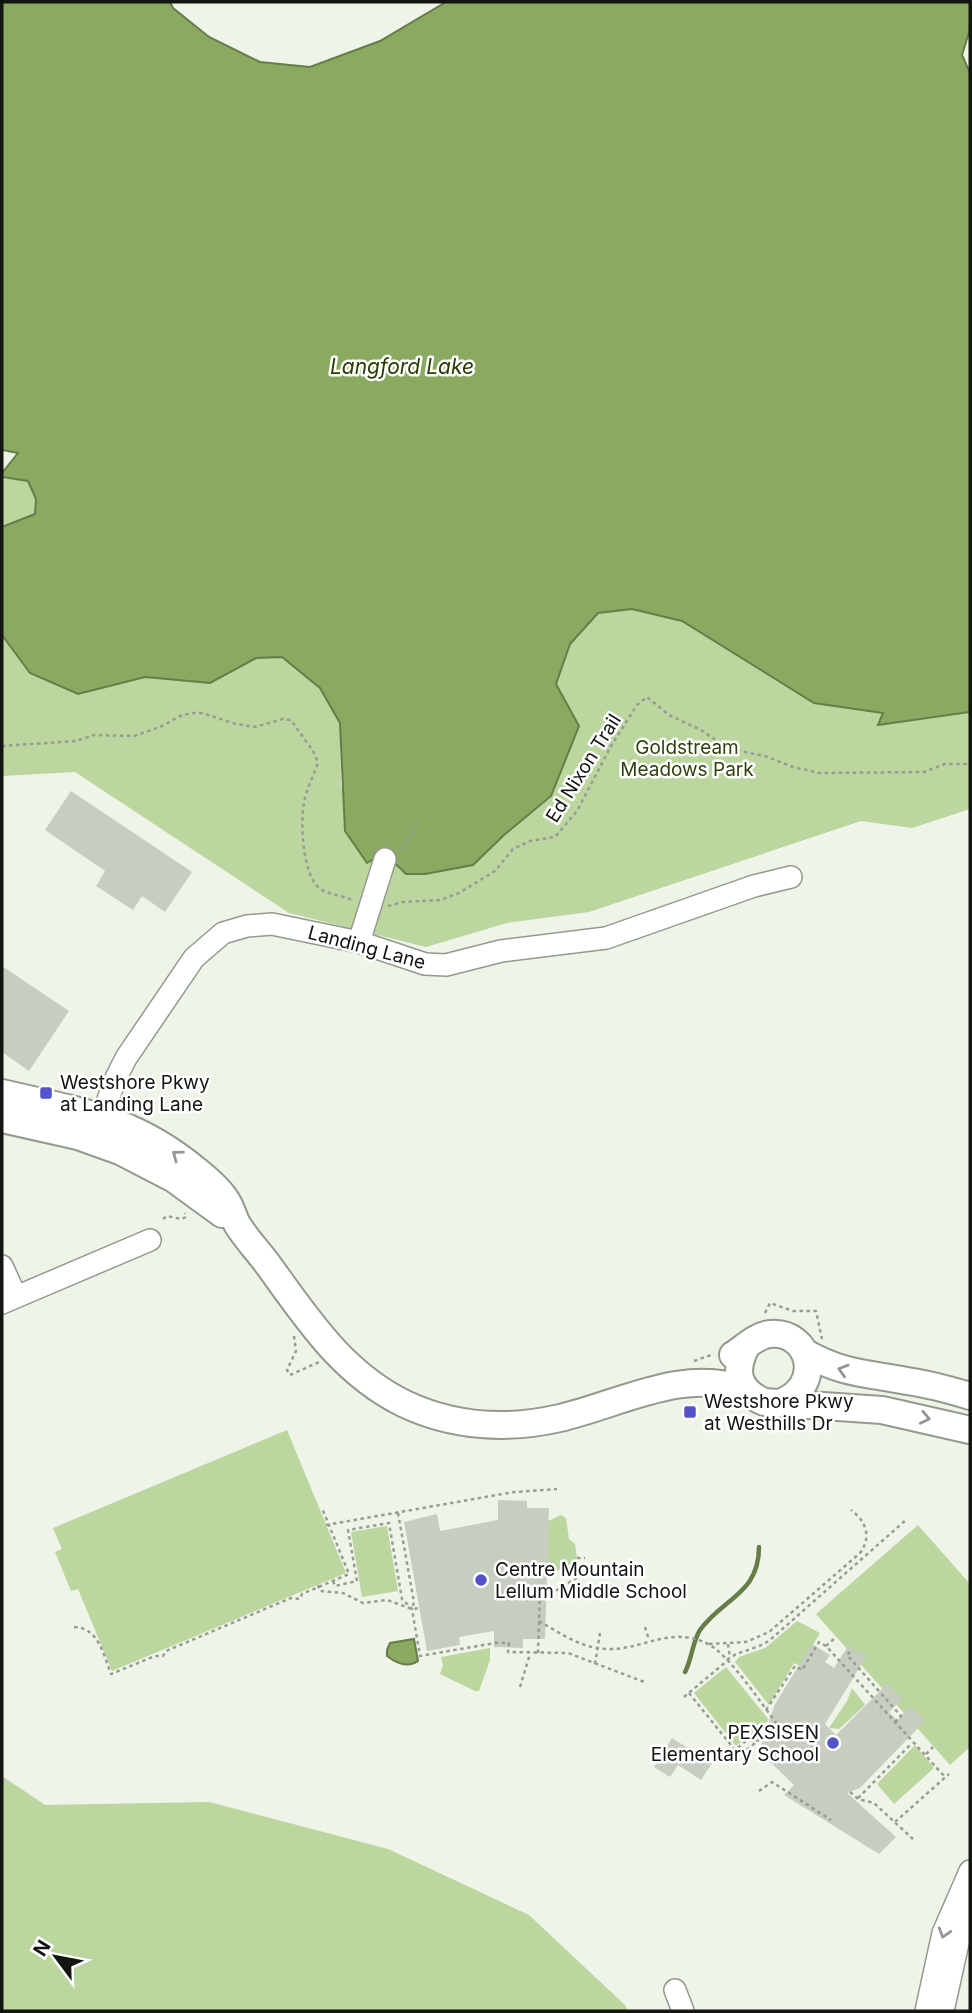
<svg xmlns="http://www.w3.org/2000/svg" width="972" height="2013" viewBox="0 0 972 2013" font-family="Inter,sans-serif">
  <rect width="100%" height="100%" fill="#eef4e8"/>
  <!-- green -->
  <path fill="#bbd69e" d="M2 477 28 481 36 498 35 514 2 527Z
    M632 609 682 621 814 703 884 713 878 725 970 712V809L912 828 861 821 589 912 507 923 426 947 289 913 75 772 2 776V635L30 673 78 694 145 677 210 683 256 658 281 657 320 688 340 723 341 786 377 857 396 863 473 865 504 835 579 726 556 684 570 644 597 613Z
    M287 1430 346 1573 112 1671 78 1589 71 1591 55 1552 62 1549 53 1528Z
    M561 1515 566 1518 569 1539 575 1544 577 1558 575 1562 555 1572 547 1569 548 1521Z
    M918 1525 970 1584V1747L950 1765 816 1614Z
    M387 1526 398 1591 362 1597 351 1532Z
    M797 1621 820 1633 800 1666 794 1663 769 1705 735 1662 739 1657 765 1648Z
    M490 1648V1660L479 1691H475L440 1674 443 1665 441 1657Z
    M726 1667 769 1720 736 1746 694 1693Z
    M852 1688 865 1705 839 1729 829 1728 847 1701Z
    M915 1745 934 1768 894 1804 877 1784Z
    M2 1776 45 1805 209 1802 388 1849 529 1915 625 2005 628 2011H2Z"/>
  <!-- water -->
  <path fill="#89aa60" stroke="#667d48" stroke-width="2" d="M2 2H170L173 8 209 37 260 62 310 67 380 41 446 2H970V29L962 55 970 73V712L878 725 883 713 814 703 682 621 632 609 598 613 570 644 556 684 579 726 551 796 504 835 473 865 425 874H406C397 864 390 860 377 857L367 863 345 831 340 723 320 688 282 657 256 658 210 683 145 677 78 694 30 673 2 635V527L35 514 36 499 28 481 2 477V473L18 453 2 450Z
    M414 1639 418 1661C408 1668 396 1663 387 1656V1650L390 1643Z"/>
  <g fill="none" stroke-linecap="round" stroke-linejoin="round">
    <!-- stream -->
    <path stroke="#667d48" stroke-width="4.5" d="M685 1672C692 1659 692 1643 700 1630 723 1598 759 1594 759 1547"/>
  </g>
  <!-- building -->
  <path fill="#c7cdc1" d="M71 791 192 872 165 912 142 896 133 910 96 886 105 871 45 830Z
    M2 966 69 1011 29 1071 2 1052Z
    M498 1500 527 1501V1508H549L545 1639H523V1648L494 1647V1631L459 1637 460 1645 427 1651 404 1522 437 1514 440 1531 498 1520Z
    M812 1644 830 1655 825 1662 834 1668 848 1646 866 1657 825 1724 836 1735 887 1684 902 1699 889 1712 897 1720 910 1706 925 1721 860 1788 847 1793 896 1837 879 1854 784 1795 794 1785 759 1751 775 1704Z
    M672 1738 712 1763 701 1780 678 1765 670 1777 654 1767Z"/>
  <g fill="none" stroke-linecap="round" stroke-linejoin="round">
    <defs>
      <path id="minor" d="M359 942 385 859
        M97 1132 114 1082 126 1058 194 958 223 933 247 926 272 924 359 942 425 964 446 965 501 951 606 938 754 886 791 877
        M2 1266 16 1297
        M2 1303 150 1240
        M675 1990 683 2011
        M926 2011 943 1933 970 1871
        M943 2011 960 1934 970 1907"/>
      <path id="major" d="M2 1093C78 1111 134 1118 196 1170 206 1178 219 1189 226 1200 231 1207 233 1216 237 1224 246 1239 259 1252 269 1266 308 1320 343 1374 405 1404 454 1427 508 1430 560 1418 620 1404 684 1367 745 1390
        M2 1119 78 1136 120 1151 174 1179 222 1214
        M746 1347C733 1372 738 1390 764 1402L882 1410 970 1430
        M804 1352C842 1374 866 1373 907 1381 928 1384 950 1390 970 1396
        M733 1355C744 1348 757 1335 770 1334 811 1330 826 1388 777 1404"/>
    </defs>
    <!-- minor casing -->
    <use href="#minor" stroke="#94998e" stroke-width="24"/>
    <!-- major casing -->
    <use href="#major" stroke="#94998e" stroke-width="30"/>
    <!-- path -->
    <path stroke="#989c93" stroke-width="2.5" stroke-dasharray="3.5 3.5" stroke-linecap="butt" d="M2 746 76 741 94 735 134 736 160 727 182 715 194 713H202L236 724 255 727 283 719 291 720 313 751 318 762C314 776 306 789 304 803 300 823 303 873 318 887 328 896 340 894 352 900
      M402 851 417 823
      M388 906 403 902 440 900 459 893 495 871 513 849 530 841 555 837 577 811 611 746 637 705 647 697 669 715 701 730 729 749 765 756 793 767 819 773 924 772 945 764H970
      M163 1219 167 1216 181 1219 186 1217 185 1213
      M765 1313 770 1303 793 1311H816L822 1339
      M294 1336 296 1351 287 1370 290 1375 319 1362
      M694 1361 714 1354
      M398 1513 414 1602 412 1609
      M326 1525 514 1492 557 1489
      M577 1558H585
      M333 1581 335 1586 357 1581 348 1530 389 1523 402 1599 412 1609 420 1656 495 1643H509L508 1652 568 1653 647 1683
      M318 1585 320 1591 343 1593 363 1603 387 1600 412 1609 420 1608
      M535 1591 557 1590 588 1571
      M539 1621C560 1633 582 1649 608 1649 644 1650 670 1625 708 1644 729 1654 762 1705 778 1725L735 1759
      M74 1627C99 1628 103 1654 111 1674L155 1656H163L166 1651 291 1598 300 1599 302 1594 349 1574 322 1508
      M645 1627 649 1640
      M709 1644 746 1642 769 1632 860 1553C872 1537 866 1521 851 1510
      M728 1644 730 1658
      M826 1646 836 1637
      M850 1652 847 1655 901 1716 895 1722
      M538 1653 540 1591
      M727 1660C739 1650 754 1651 770 1640L907 1519
      M595 1664 600 1633
      M520 1687 530 1654
      M689 1693 735 1750 747 1740 757 1741
      M684 1697 727 1661
      M766 1710 795 1666 802 1670 819 1642 826 1646 945 1777
      M926 1754 933 1747
      M759 1791 772 1782 831 1820
      M850 1792 858 1799 874 1803 913 1839
      M858 1798 912 1743
      M895 1822 949 1774"/>
    <!-- minor -->
    <use href="#minor" stroke="#fff" stroke-width="21"/>
    <!-- major -->
    <use href="#major" stroke="#fff" stroke-width="26"/>
  </g>
  <!-- one-way arrows -->
  <defs><path id="oneway-chevron" d="M-2-3.5L2.5 0L-2 3.5" fill="none" stroke-width="1.6" stroke-linecap="round" stroke-linejoin="round" transform="scale(1.75)"/></defs>
  <g stroke="#959694">
    <use href="#oneway-chevron" transform="translate(177 1155) rotate(-143)"/>
    <use href="#oneway-chevron" transform="translate(843 1370) rotate(-163)"/>
    <use href="#oneway-chevron" transform="translate(925 1418) rotate(12)"/>
    <use href="#oneway-chevron" transform="translate(944 1933) rotate(107)"/>
  </g>
  <!-- markers -->
  <g fill="#5553ca" stroke="#fff" stroke-width="2.5">
    <rect x="39" y="1086" width="14" height="14" rx="3.5"/>
    <rect x="683" y="1405" width="14" height="14" rx="3.5"/>
    <circle cx="481" cy="1580" r="7"/>
    <circle cx="833" cy="1743" r="7"/>
  </g>
  <g text-anchor="middle" stroke-width="5" stroke-linejoin="round" paint-order="stroke">
    <!-- park labels -->
    <g font-size="19" fill="#2e430c" stroke="#fff">
      <text x="687" y="754">Goldstream<tspan x="687" dy="22">Meadows Park</tspan></text>
    </g>
    <!-- street labels -->
    <g font-size="19" fill="#131511" stroke="#fff">
      <text transform="translate(583 768) rotate(-58)" y="7">Ed Nixon Trail</text>
      <text transform="translate(367 947) rotate(15)" y="7">Landing Lane</text>
    </g>
    <!-- poi labels -->
    <g font-size="19" fill="#131511" stroke="#fff" text-anchor="start">
      <text x="60" y="1089">Westshore Pkwy<tspan x="60" dy="22">at Landing Lane</tspan></text>
      <text x="704" y="1408">Westshore Pkwy<tspan x="704" dy="22">at Westhills Dr</tspan></text>
      <text x="495" y="1576">Centre Mountain<tspan x="495" dy="22">Lellum Middle School</tspan></text>
      <text x="819" y="1739" text-anchor="end">PEXSISEṈ<tspan x="819" dy="22">Elementary School</tspan></text>
    </g>
    <!-- water labels -->
    <g font-size="21" font-style="italic" fill="#283d05" stroke="#fff">
      <text x="402" y="374">Langford Lake</text>
    </g>
  </g>
  <!-- border -->
  <rect width="972" height="2013" fill="none" stroke="#131511" stroke-width="7"/>
  <!-- north arrow -->
  <g transform="translate(56 1957) rotate(302)" stroke="#ffffff" stroke-width="5" paint-order="stroke">
  <path d="M0-5L12 26L0 18L-12 26Z" fill="#131511"/>
  <text y="-10" font-size="19" font-weight="bold" text-anchor="middle" fill="#131511">N</text>
  </g>
</svg>
